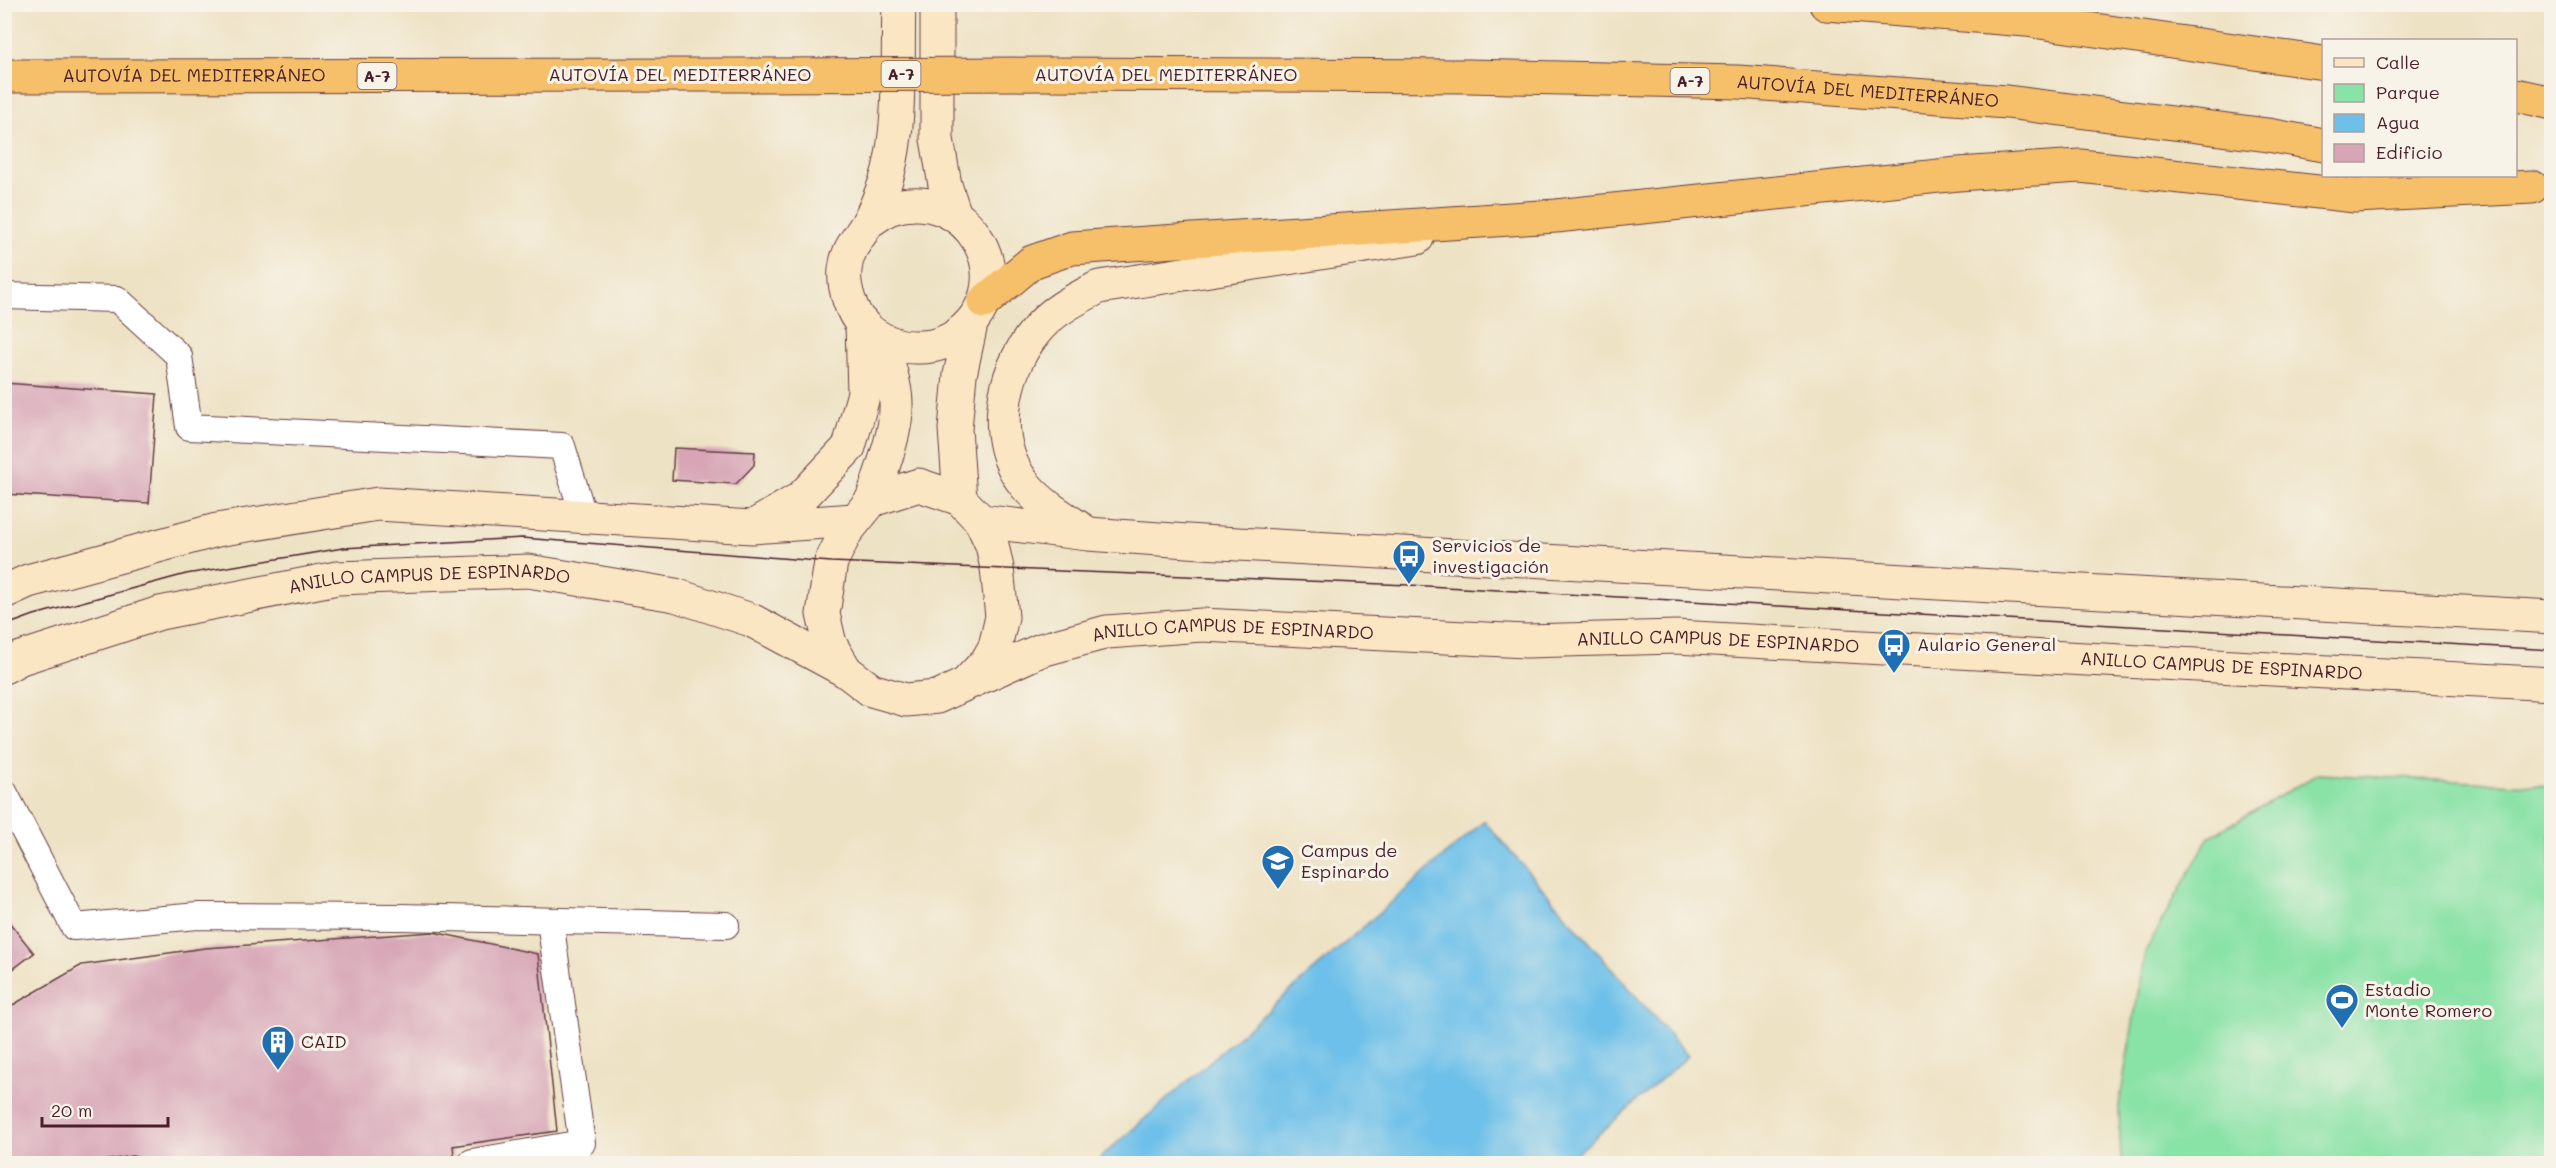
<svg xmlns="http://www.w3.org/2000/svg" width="2556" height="1168" viewBox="0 0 2556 1168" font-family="Mali,sans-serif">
  <rect width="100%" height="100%" fill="#f7f3e8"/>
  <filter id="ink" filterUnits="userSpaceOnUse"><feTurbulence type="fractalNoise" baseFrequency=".0167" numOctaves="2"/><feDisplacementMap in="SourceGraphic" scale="12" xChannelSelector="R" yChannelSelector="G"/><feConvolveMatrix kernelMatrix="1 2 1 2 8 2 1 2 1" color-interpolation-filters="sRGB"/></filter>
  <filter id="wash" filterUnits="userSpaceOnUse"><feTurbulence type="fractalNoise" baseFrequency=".008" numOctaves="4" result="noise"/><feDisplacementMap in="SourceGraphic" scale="24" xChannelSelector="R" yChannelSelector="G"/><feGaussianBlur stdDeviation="1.35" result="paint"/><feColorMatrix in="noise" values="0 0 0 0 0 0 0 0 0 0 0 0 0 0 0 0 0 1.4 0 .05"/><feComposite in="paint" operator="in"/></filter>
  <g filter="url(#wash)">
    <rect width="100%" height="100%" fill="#eee2c4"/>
    <!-- green -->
    <path fill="#89e2a6" stroke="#6a8068" stroke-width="1.5" d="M2318 774 2551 786V1163H2121L2119 1106 2145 952 2209 837Z"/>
    <!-- water -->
    <path fill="#6dc0e9" stroke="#5c708a" stroke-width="1.5" d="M1484 821 1688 1056 1566 1163H1105L1100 1158Z"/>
    <g id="blocks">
      <!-- building -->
      <path fill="#d7a5b6" d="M4 383 157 394 149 503 4 494Z
        M674 448 755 452 754 465 736 484 672 480Z
        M4 916 34 953 4 976Z
        M433 932 538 954 557 1131 453 1146 455 1164H165L132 1156 87 1164H4V1010L82 965 205 948Z"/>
    </g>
  </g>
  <g filter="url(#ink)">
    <use href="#blocks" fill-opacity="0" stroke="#633c42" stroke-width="1.5"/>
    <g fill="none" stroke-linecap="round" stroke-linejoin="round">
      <defs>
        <path id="lane" d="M4 296 117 299 179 356 189 427 562 446 584 518
          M4 792 74 927 198 916 401 917 726 925
          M472 1162 582 1143 550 921"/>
        <g id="secondary">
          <path d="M937 4V139L945 185 955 215"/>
          <path d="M868 222C875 218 883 211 891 208 968 183 1024 280 961 332 950 341 935 347 920 347 898 348 879 341 863 325 851 312 843 287 845 270 847 248 858 240 868 222 875 210 881 194 886 180 902 130 897 58 899 4"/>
          <path d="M960 499 955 429 960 375 971 324"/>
          <path d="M872 500C880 474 896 435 896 409 897 386 887 362 882 340"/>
          <path d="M981 521 1088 534 1202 542 2552 617"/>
          <path d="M759 523 801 498 849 447 864 393 862 323"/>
          <path d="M1084 531C1063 517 1042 505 1026 486 989 442 1001 373 1035 332 1051 311 1076 299 1099 287L1417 238"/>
          <path d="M4 592 28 581 217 530 378 504 752 527 855 520"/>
          <path id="s1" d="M4 667 21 658 160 613 337 578 528 571 675 595 751 620 846 671 871 690 906 700 937 697 1041 650 1107 632 1202 625 1526 641 1676 637 2552 684"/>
          <path d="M846 671 830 644 823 614 831 562 846 532 872 500 919 485 960 499 981 521 992 545 997 568 1002 617 995 647 987 661 969 680"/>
        </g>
        <g id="highway">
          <path d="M1826 4 2026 20 2324 63"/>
          <path id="s2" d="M1052 74 1468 76 1738 82 2007 102 2268 135 2324 145"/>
          <path id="s3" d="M4 76 750 75"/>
          <path d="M2516 95 2552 103"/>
          <path d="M984 302 1032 262 1072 248 1556 216 1958 174 2080 166 2355 196 2532 187"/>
        </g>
      </defs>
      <!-- lane casing -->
      <use href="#lane" stroke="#633c42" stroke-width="28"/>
      <!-- secondary casing -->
      <use href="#secondary" stroke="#633c42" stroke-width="35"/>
      <!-- highway casing -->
      <use href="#highway" stroke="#633c42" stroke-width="35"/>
      <!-- lane -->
      <use href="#lane" stroke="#fff" stroke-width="26"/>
      <!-- secondary -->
      <use href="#secondary" stroke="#fbe6c4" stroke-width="33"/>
      <!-- highway -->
      <use href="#highway" stroke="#f6c06b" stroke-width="33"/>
      <!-- tram -->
      <path stroke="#4a1f2b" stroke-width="1.5" d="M4 626 34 615 186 574 343 548 522 538 831 562 1409 585 2552 650"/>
      <defs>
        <path id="highway-bridge" d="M750 75 1052 74"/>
      </defs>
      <!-- highway-bridge casing -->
      <use href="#highway-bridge" stroke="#633c42" stroke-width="35" stroke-linecap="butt"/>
      <!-- highway-bridge -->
      <use href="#highway-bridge" stroke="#f6c06b" stroke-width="33"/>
    </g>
  </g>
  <!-- icons -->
  <defs>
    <symbol id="bus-pin" viewBox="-11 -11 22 30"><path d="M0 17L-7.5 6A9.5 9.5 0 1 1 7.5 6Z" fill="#1f6fb2" stroke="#f7f3e8"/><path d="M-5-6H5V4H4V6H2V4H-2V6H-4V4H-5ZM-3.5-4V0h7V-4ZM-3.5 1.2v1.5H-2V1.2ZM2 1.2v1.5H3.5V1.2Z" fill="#fff"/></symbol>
    <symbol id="university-pin" viewBox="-11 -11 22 30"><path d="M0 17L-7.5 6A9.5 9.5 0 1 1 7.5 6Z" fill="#1f6fb2" stroke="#f7f3e8"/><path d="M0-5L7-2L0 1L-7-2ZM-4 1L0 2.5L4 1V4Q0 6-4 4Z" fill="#fff"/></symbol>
    <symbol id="stadium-pin" viewBox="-11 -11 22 30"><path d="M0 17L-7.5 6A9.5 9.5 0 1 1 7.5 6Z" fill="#1f6fb2" stroke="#f7f3e8"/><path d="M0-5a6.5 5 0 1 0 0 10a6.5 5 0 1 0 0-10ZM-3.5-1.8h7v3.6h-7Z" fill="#fff"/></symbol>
    <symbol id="building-pin" viewBox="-11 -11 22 30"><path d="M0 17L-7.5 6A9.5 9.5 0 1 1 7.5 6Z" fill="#1f6fb2" stroke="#f7f3e8"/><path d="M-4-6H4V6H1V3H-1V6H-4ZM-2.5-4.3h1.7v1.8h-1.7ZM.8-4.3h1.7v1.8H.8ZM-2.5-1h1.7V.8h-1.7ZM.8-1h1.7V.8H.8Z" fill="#fff"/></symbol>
  </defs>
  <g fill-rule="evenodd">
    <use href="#bus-pin" x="1390" y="537" width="38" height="52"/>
    <use href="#bus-pin" x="1875" y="626" width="38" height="52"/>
    <use href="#university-pin" x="1259" y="842" width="38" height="52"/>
    <use href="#stadium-pin" x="2323" y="981" width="38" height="52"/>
    <use href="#building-pin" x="259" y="1023" width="38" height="52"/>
  </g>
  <g text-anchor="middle" stroke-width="6" stroke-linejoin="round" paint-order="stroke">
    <!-- shield labels -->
    <g fill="#f7f3e8" stroke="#7e5f64" stroke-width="1.5">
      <rect x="881.5" y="61" width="39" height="26" rx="4.5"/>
      <rect x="357.5" y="63" width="39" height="26" rx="4.5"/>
      <rect x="1670.5" y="68" width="39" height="26" rx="4.5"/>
    </g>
    <g font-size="16" font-weight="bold" fill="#4a1f2b">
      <text x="901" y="80">A-7</text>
      <text x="377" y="82">A-7</text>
      <text x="1690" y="87">A-7</text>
    </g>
    <!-- street labels -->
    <g font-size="18" fill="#4a1f2b" stroke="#f7f3e8">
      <text x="680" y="81">AUTOVÍA DEL MEDITERRÁNEO</text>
      <text x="1166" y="81">AUTOVÍA DEL MEDITERRÁNEO</text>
      <text dy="6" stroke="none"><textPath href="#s3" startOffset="190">AUTOVÍA DEL MEDITERRÁNEO</textPath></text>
      <text dy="6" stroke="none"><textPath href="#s2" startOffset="816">AUTOVÍA DEL MEDITERRÁNEO</textPath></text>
      <text dy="6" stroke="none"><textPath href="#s1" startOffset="438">ANILLO CAMPUS DE ESPINARDO</textPath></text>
      <text dy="6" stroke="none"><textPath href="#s1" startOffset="1281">ANILLO CAMPUS DE ESPINARDO</textPath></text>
      <text dy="6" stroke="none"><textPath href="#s1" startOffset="1767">ANILLO CAMPUS DE ESPINARDO</textPath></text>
      <text dy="6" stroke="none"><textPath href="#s1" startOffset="2271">ANILLO CAMPUS DE ESPINARDO</textPath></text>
    </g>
    <!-- poi labels -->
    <g font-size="18" fill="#4a1f2b" stroke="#f7f3e8" text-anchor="start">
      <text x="1432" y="552">Servicios de<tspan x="1432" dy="21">investigación</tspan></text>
      <text x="1917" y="651">Aulario General</text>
      <text x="1301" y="857">Campus de<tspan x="1301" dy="21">Espinardo</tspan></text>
      <text x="2365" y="996">Estadio<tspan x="2365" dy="21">Monte Romero</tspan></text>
      <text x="301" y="1048">CAID</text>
    </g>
  </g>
  <!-- margin -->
  <rect width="2556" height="1168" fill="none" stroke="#f7f3e8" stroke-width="24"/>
  <!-- legend -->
  <rect x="2322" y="39" width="195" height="138" fill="#f7f3e8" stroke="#b29e9c" stroke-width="1.5"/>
  <rect x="2334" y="58" width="30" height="9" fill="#fbe6c4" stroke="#b29e9c" stroke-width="1.5"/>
  <text x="2376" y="69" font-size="18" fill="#4a1f2b">Calle</text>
  <rect x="2334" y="84" width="30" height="18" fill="#89e2a6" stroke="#b29e9c" stroke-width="1.5"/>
  <text x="2376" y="99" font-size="18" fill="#4a1f2b">Parque</text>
  <rect x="2334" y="114" width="30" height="18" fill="#6dc0e9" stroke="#b29e9c" stroke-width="1.5"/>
  <text x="2376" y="129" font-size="18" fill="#4a1f2b">Agua</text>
  <rect x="2334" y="144" width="30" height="18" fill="#d7a5b6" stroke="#b29e9c" stroke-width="1.5"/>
  <text x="2376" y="159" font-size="18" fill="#4a1f2b">Edificio</text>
  <!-- scale -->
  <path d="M42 1117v9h126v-9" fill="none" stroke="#4a1f2b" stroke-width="3"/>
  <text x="51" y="1117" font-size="18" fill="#4a1f2b" stroke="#f7f3e8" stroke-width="4.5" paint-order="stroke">20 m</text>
</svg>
